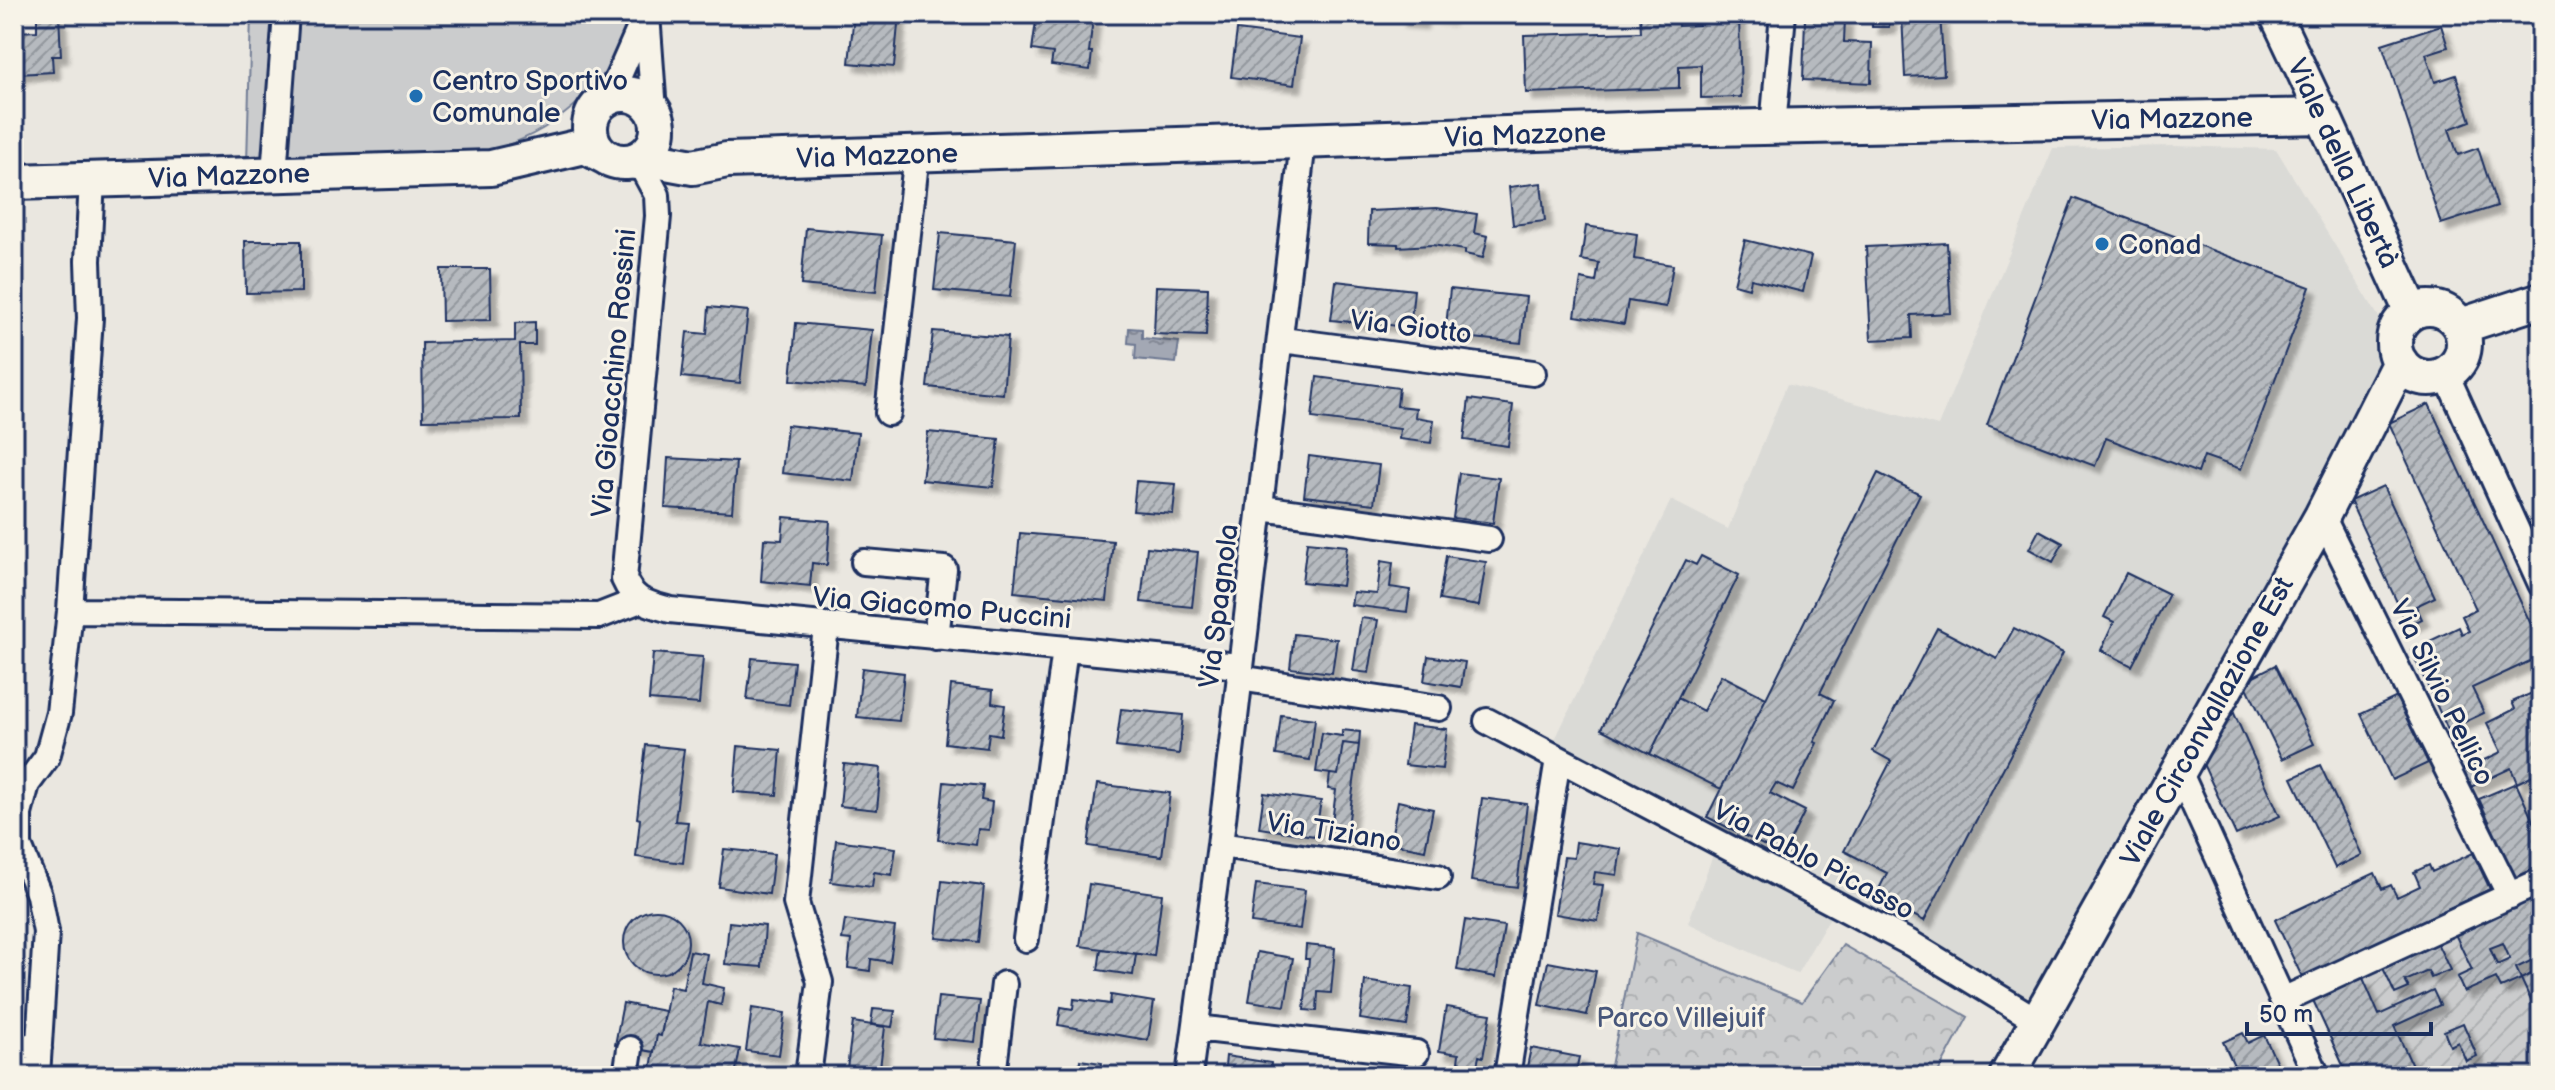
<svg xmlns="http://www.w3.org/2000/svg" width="2555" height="1090" viewBox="0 0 2555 1090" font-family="'Balsamiq Sans',sans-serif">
  <defs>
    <pattern id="park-crowns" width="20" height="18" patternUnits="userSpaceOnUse" patternTransform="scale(2)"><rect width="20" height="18" fill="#cbcccd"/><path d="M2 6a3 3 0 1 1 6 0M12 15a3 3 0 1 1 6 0" fill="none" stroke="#aeb0b2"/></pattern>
    <pattern id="garden-furrows" width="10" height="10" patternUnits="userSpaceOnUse" patternTransform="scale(2)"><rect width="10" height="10" fill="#cbcccd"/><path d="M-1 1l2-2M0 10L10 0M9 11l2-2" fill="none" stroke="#aeb0b2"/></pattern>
    <pattern id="water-ripples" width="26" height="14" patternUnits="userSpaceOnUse" patternTransform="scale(2)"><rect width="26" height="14" fill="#a3a8b4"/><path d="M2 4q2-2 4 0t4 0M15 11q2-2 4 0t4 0" fill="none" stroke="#848996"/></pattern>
    <pattern id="building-hatch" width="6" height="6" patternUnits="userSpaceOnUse" patternTransform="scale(2)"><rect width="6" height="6" fill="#b6babf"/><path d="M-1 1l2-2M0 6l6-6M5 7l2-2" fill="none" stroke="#93989e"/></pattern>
    <filter id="shadow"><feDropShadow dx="7" dy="7" stdDeviation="2" flood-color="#0004"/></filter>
  </defs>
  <rect width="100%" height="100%" fill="#eae7e0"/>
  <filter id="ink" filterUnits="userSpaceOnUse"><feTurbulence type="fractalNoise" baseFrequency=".0125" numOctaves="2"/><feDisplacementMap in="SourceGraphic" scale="16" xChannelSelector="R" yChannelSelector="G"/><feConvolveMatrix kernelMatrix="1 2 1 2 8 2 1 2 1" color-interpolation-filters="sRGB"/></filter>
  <g filter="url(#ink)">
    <!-- built -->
    <path fill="#dadad6" d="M2174 146 2276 149 2407 363 2040 1013 1836 907 1797 974 1688 923 1717 844 1547 756 1671 500 1728 529 1787 384 1938 426 2053 148Z"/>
    <!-- park -->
    <path fill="url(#park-crowns)" stroke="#737e96" stroke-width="2" d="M1637 933 1802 1002 1843 945 1968 1017 1936 1076H1609Z"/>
    <!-- garden -->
    <path fill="url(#garden-furrows)" stroke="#737e96" stroke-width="2" d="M2541 894V1076H2348L2313 1000Z"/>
    <!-- pitch -->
    <path fill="#cbcccd" stroke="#737e96" stroke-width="2" d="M251 14H630C619 78 559 129 499 148 469 157 437 155 407 156 354 159 300 161 247 163Z"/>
    <!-- water -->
    <path fill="url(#water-ripples)" stroke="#6d7892" stroke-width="2" d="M1129 328 1142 329V338L1179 342 1176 363 1135 359 1136 344 1128 343Z"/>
    <!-- building -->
    <path fill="url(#building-hatch)" stroke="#1b2f5e" stroke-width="2" fill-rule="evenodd" filter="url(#shadow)" d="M59 14 61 56H52L53 72 18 74V79H14V32L37 31V15Z
      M854 14H899L894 67 849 63Z
      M1037 14 1093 18 1089 52H1092L1090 70 1051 65 1053 53 1032 50Z
      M1400 14H1448L1447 18 1421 15 1420 22 1399 20Z
      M1640 14H1677L1678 26 1699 25V16L1739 15 1741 97 1701 98V65L1679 66V88L1526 93 1524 35 1641 32Z
      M1872 14H1889V27H1872Z
      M1940 14 1944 75 1905 77 1902 15Z
      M1805 17 1845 19 1844 42 1872 43 1871 83 1803 80Z
      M2441 25 2448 47 2426 54 2435 82 2456 75 2471 121 2449 129 2458 155 2478 148 2497 206 2441 224 2382 44Z
      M1237 30 1300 38 1294 85 1231 77Z
      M1541 183 1545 221 1513 225 1509 187Z
      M2073 198 2310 287 2241 469 2204 456 2198 473 2106 438 2095 466 1987 425Z
      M1437 208 1477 214 1474 233 1488 236 1483 258 1465 254V250L1432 245 1398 247V244L1368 243 1369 211Z
      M1586 226 1637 234 1634 259 1673 265 1666 307 1628 301 1624 324 1575 316 1581 279 1596 282 1599 263 1581 260Z
      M806 228 882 235 876 292 801 285Z
      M940 233 1016 240 1010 297 934 290Z
      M1745 240 1811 256 1803 292 1751 279 1749 288 1734 284Z
      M245 241H301V292L246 293Z
      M1947 243 1951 313 1911 315 1912 338 1871 340 1866 247Z
      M441 269H490L491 320 442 321Z
      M1336 281 1414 290 1411 319 1398 317 1397 326 1364 322 1365 313H1362L1361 323 1331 320Z
      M1156 286 1208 288 1206 336 1154 334Z
      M1450 289 1526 297 1521 343 1445 335Z
      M709 307 748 311 740 383 682 377 687 332 707 334Z
      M535 322V345H520L521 419 423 420 422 343 515 341V323Z
      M796 323 872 330 866 387 791 380Z
      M933 331 1008 337 1003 394 927 387Z
      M1317 377 1399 388 1397 406 1416 408 1415 417 1434 420 1431 443 1399 439 1400 429 1312 418Z
      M1469 399 1513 405 1508 446 1464 440Z
      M2429 404 2541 646V656L2472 688 2484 713 2448 730 2411 650 2459 627 2462 634 2469 631 2462 616 2476 609 2389 423Z
      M787 425 858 433 853 481 782 473Z
      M928 432 999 439 993 487 922 480Z
      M1309 456 1379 465 1374 504 1304 496Z
      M668 458 736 462 732 512 665 508Z
      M1459 473 1499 478 1493 523 1453 518Z
      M1878 473 1920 494 1820 693 1834 700 1814 742 1817 743 1793 791 1776 783 1770 793 1805 811 1783 855 1707 817Z
      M1136 481 1176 484 1173 514 1133 511Z
      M2383 486 2435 597 2416 606 2422 619 2408 626 2350 501Z
      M784 517 830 521 827 565 812 563 810 586 761 581 764 539 782 540Z
      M2039 530 2063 543 2053 562 2029 549Z
      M1020 533 1113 541 1107 601 1014 592Z
      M1307 542 1347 546 1342 586 1302 582Z
      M1147 547 1198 552 1192 607 1141 602Z
      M1446 556 1486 562 1479 606 1439 600Z
      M1701 556 1739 575 1650 754 1601 729 1686 560 1696 565Z
      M1381 561 1393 563 1390 587 1410 590 1407 612 1351 605 1353 592 1377 594Z
      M2126 573 2169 594 2132 666 2101 650 2114 622 2104 617Z
      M1361 618 1378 620 1369 673 1353 671Z
      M1937 628 1997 659 2014 628 2063 653 1924 921 1876 895 1887 873 1844 851 1891 761 1873 751Z
      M1294 634 1337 639 1332 673 1290 668Z
      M653 653 703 657 699 704 649 700Z
      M1428 656 1465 662 1461 687 1424 681Z
      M752 658 794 662 789 705 747 700Z
      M2275 665 2314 744 2282 759 2244 681Z
      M862 668 904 673 899 721 857 717Z
      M1721 675 1766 698 1721 789 1650 754 1678 698 1703 711Z
      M951 685 993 690 992 703 1005 705 1001 735 989 733 987 748 945 743Z
      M2541 689V771L2517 783 2511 768 2471 787 2463 770 2501 752 2487 723 2515 709 2512 702Z
      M2397 697 2428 763 2392 780 2361 714Z
      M1121 709 1183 715 1179 754 1116 747Z
      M2233 711 2280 816 2236 835 2203 764Z
      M1281 715 1315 719 1310 760 1276 755Z
      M1410 725 1447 729 1442 769 1405 765Z
      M1342 730 1360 732 1359 745 1343 743 1338 775 1316 772 1322 733 1342 736Z
      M1343 743 1359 745 1346 841 1330 839 1336 790 1328 789 1330 774 1338 775Z
      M646 745 684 749 675 821 688 822 683 863 636 857 640 819 637 818Z
      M738 746 781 750 777 795 734 792Z
      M844 764 881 768 877 810 840 806Z
      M2320 765 2362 855 2335 868 2292 778Z
      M944 782 983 786 981 800 992 802 989 830 978 829 976 845 938 840Z
      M2516 783 2541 839V866L2514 878 2479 799Z
      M1097 784 1170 793 1162 856 1088 846Z
      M1264 793 1321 801 1315 836 1259 828Z
      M1482 798 1527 804 1517 887 1471 881Z
      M1398 801 1433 809 1425 850 1390 843Z
      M836 840 896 848 892 875 874 872 872 887 831 882Z
      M1576 842 1621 849 1617 875 1595 872 1593 884 1603 885 1598 921 1555 914 1564 857 1574 858Z
      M724 849 774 854 769 894 719 887Z
      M2473 853 2490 889 2302 977 2275 920 2375 873 2382 889 2391 885 2397 897 2420 886 2414 872 2429 865 2432 872Z
      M942 881 984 886 978 942 936 938Z
      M1089 884 1162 894 1154 956 1080 946Z
      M1256 884 1305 890 1300 929 1251 923Z
      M2541 894V937L2534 941 2541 956 2516 968 2521 979 2501 988 2496 978 2464 992 2457 977 2472 970 2455 934ZM2503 943 2510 959 2497 965 2490 948Z
      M624 942a32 32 0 1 1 64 0a32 32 0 1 1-64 0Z
      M845 920 895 927 890 962 871 959 870 971 848 968 851 940 842 939Z
      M1465 920 1504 926 1496 977 1457 970Z
      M729 922 765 926 762 967 725 964Z
      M2437 943 2450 970 2431 978 2428 971 2405 981 2409 988 2395 994 2383 968Z
      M1306 945 1335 948 1331 993 1318 992 1317 1011 1304 1010 1309 959H1305Z
      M1101 949 1136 954 1133 975 1098 970Z
      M690 951 707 954 702 983 724 988 721 1005 708 1002 701 1042 740 1049 735 1076H664L650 1073 657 1035 661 1036 670 986 683 989Z
      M1257 952 1293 958 1285 1006 1249 1001Z
      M1548 962 1596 971 1587 1015 1539 1005Z
      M2541 969V1022L2521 979Z
      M2363 978 2379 1015 2433 990 2440 1005 2394 1026 2417 1076H2348L2313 1000Z
      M1365 981 1412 988 1407 1026 1360 1019Z
      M1111 995 1154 1002 1148 1040 1058 1025 1061 1007 1073 1009 1074 999 1110 1004Z
      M938 997 980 1001 975 1042 933 1038Z
      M623 1003 665 1011 661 1036 657 1035 654 1052 615 1045Z
      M1446 1007 1491 1014 1483 1057 1479 1056 1477 1066 1458 1062 1459 1054 1439 1051Z
      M752 1008 785 1013 779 1055 746 1051Z
      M873 1009 895 1011 892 1027 871 1024Z
      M853 1022 885 1027 879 1076H846Z
      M2463 1023 2477 1056 2466 1061 2458 1042 2450 1046 2444 1031Z
      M2243 1033 2248 1043 2264 1035 2283 1076H2239L2223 1042Z
      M1531 1048 1579 1057 1575 1076H1525Z
      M1226 1056 1271 1063 1270 1076H1224Z
      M1080 1060 1102 1063 1101 1070 1139 1076H1078Z"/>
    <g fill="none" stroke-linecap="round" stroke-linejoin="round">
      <defs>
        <path id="minor" d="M647 14 654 111
          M609 98 645 16
          M1773 127 1783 14
          M622 162 643 169 657 195 658 216 624 579C634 602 647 603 670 610L1239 666
          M274 174 286 14
          M1282 340 1533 373
          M2446 374 2541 584
          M888 413 917 153
          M1261 508 1489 539
          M2322 516 2510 896
          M864 562 944 569 936 637
          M70 611 599 616 640 600
          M1239 678 1439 708
          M1487 721 1910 943 2038 1021
          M2178 769 2317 1076
          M1220 845 1438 877
          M1026 939 1065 649
          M2283 1000 2541 881
          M1196 1028 1416 1053
          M14 1045 39 1048
          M37 1076 46 932 39 895 19 846V814L27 784 47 757 59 713 70 611 90 318 88 261 92 179
          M626 1076 630 1049
          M808 1076 820 982 796 903 826 627
          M993 1076 1004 984
          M1189 1076 1220 845 1303 142
          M1507 1076 1558 759"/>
        <path id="tertiary" d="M2275 14 2323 116"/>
        <path id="secondary" d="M590 128a34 34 0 1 1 68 0a34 34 0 1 1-68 0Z
          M626 162 655 160 693 167 727 160 1658 129 2323 116 2412 312
          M14 182 491 168 585 146 610 159
          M2394 343a35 35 0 1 1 70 0a35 35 0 1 1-70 0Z
          M2461 326 2541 300
          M2007 1076 2322 516 2400 362"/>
      </defs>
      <!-- minor casing -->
      <use href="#minor" stroke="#1b2f5e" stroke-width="30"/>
      <!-- tertiary casing -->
      <use href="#tertiary" stroke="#1b2f5e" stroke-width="36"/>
      <!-- secondary casing -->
      <use href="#secondary" stroke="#1b2f5e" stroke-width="40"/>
      <!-- minor -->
      <use href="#minor" stroke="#f7f3e8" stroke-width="24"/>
      <!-- tertiary -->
      <use href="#tertiary" stroke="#f7f3e8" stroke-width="30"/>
      <!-- secondary -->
      <use href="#secondary" stroke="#f7f3e8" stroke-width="34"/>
    </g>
  </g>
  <!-- markers -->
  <g fill="#1f6fb2" stroke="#f7f3e8" stroke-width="3">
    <circle cx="416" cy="96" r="8"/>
    <circle cx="2102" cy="244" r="8"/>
  </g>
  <g text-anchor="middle" stroke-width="6" stroke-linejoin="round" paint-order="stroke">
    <!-- poi labels -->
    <g font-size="28" fill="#1b2f5e" stroke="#f7f3e8" text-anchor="start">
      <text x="432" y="90">Centro Sportivo<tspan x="432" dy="32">Comunale</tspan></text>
      <text x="2118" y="254">Conad</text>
    </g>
    <!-- street labels -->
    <g font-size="28" fill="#1b2f5e" stroke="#f7f3e8">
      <text transform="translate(2172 118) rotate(-1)" y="10">Via Mazzone</text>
      <text transform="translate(1525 134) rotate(-2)" y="10">Via Mazzone</text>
      <text transform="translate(877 155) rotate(-2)" y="10">Via Mazzone</text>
      <text transform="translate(2344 163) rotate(65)" y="10">Viale della Libertà</text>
      <text transform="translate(229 175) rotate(-2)" y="10">Via Mazzone</text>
      <text transform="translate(1411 326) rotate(7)" y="10">Via Giotto</text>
      <text transform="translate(613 373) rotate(-85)" y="10">Via Gioacchino Rossini</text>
      <text transform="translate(1218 606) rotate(-83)" y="10">Via Spagnola</text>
      <text transform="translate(942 607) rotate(5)" y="10">Via Giacomo Puccini</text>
      <text transform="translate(2443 692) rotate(64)" y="10">Via Silvio Pellico</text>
      <text transform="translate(2206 721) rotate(-61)" y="10">Viale Circonvallazione Est</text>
      <text transform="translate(1334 831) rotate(9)" y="10">Via Tiziano</text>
      <text transform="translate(1814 859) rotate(28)" y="10">Via Pablo Picasso</text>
    </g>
    <!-- park labels -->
    <g font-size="28" fill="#47567a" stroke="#f7f3e8">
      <text x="1681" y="1027">Parco Villejuif</text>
    </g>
  </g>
  <!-- margin -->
  <rect width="2555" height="1090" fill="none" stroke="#f7f3e8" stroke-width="48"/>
  <rect x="24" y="24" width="2507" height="1042" fill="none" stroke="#1b2f5e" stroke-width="3" filter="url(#ink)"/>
  <!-- scale -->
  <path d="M2247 1022v12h184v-12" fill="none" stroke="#1b2f5e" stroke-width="4"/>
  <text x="2259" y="1022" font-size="24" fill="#1b2f5e" stroke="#f7f3e8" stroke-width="6" paint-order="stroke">50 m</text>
</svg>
